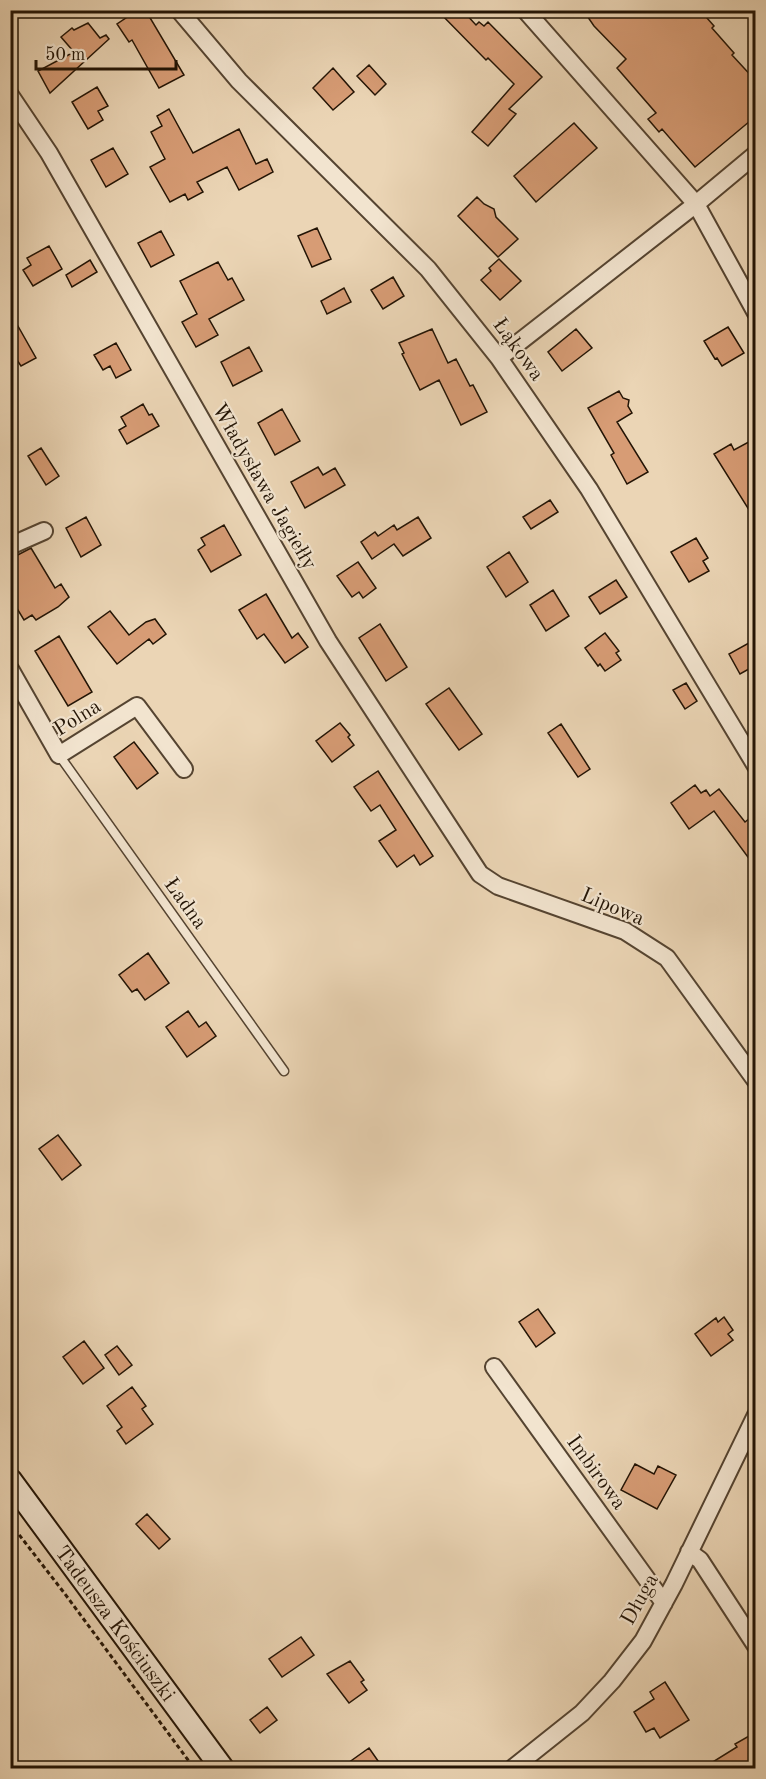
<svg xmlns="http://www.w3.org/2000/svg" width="766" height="1779" viewBox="0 0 766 1779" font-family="'Old Standard TT',serif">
  <rect width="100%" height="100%" fill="#ebd5b5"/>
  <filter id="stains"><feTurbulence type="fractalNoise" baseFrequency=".00333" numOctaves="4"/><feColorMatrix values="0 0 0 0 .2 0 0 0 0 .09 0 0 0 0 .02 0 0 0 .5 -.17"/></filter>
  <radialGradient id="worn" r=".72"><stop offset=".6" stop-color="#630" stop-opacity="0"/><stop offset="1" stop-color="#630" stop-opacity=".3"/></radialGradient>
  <!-- building -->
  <path fill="#d79c75" stroke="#231405" stroke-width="1.5" d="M138 10H143L147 17 149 16 184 75 159 88 132 40 129 42 117 24Z
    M437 10H462L476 25 479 22 484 26 488 22 542 77 509 109 516 114 488 146 472 132 514 84 488 58 486 60Z
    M583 10H700L714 26 712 28 734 53 732 55 756 81V116L695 167 662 129 659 132 648 119 656 113 617 68 626 59 594 26Z
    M88 23 100 38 106 35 109 39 50 93 38 71 74 52 61 37 72 28 74 30Z
    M369 65 386 84 375 95 357 76Z
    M333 68 354 92 333 110 313 88Z
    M97 87 108 106 98 111 103 120 88 129 72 102Z
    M169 109 193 153 239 129 256 164 267 159 273 172 239 190 227 167 197 182 203 192 188 200 185 194 170 202 150 167 165 159 151 132 162 126 157 116Z
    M574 123 597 148 536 202 514 176Z
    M113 148 128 174 106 187 91 160Z
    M477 197 484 204 494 209 496 217 518 239 498 257 458 216Z
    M317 228 331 259 312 267 298 236Z
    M161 231 174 255 151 267 138 243Z
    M49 246 62 269 33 286 23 270 31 265 27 258Z
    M499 259 521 281 500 300 481 280 491 271 489 268Z
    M90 260 97 272 72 287 66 275Z
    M218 262 228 280 232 278 244 300 209 319 218 335 196 347 182 322 197 314 180 281Z
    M393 277 404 296 383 309 371 290Z
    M344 288 351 302 327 314 321 301Z
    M10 312 36 358 21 366 17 360 10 363Z
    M728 327 744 353 722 366 717 358 715 359 704 341Z
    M432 329 448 363 456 359 470 386 473 385 487 412 461 425 439 380 420 390 402 354 404 353 399 343Z
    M576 329 592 348 562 371 548 352Z
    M116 343 131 370 116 378 110 366 103 370 94 355Z
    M249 347 262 371 233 386 221 362Z
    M619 391 623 398 629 400 628 406 632 413 617 422 648 472 627 484 611 455 614 453 588 408Z
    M143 404 149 415 152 414 159 426 127 444 119 430 126 426 121 417Z
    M282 409 300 441 275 455 258 423Z
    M756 438V521L714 454 731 444 734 450Z
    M41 448 59 476 46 485 28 456Z
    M318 467 323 475 335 468 345 485 305 508 291 482Z
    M550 500 558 512 531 529 523 517Z
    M86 517 101 545 81 557 66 528Z
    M418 517 431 538 403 556 394 544 372 559 361 542 375 532 378 536 394 525 397 530Z
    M224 525 241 555 211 572 198 550 205 545 201 538Z
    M696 538 708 558 703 561 709 571 689 582 671 552Z
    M31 548 55 588 61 584 69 597 58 607 36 620 32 615 24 620 10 597V559Z
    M509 552 528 582 506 597 487 567Z
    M358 562 376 588 363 598 359 592 352 597 337 576Z
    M616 580 627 597 600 614 589 597Z
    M553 590 569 616 546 631 530 605Z
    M266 594 292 638 298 633 308 647 285 663 264 634 257 639 239 610Z
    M110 611 129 635 146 622 155 619 166 634 153 644 149 639 117 664 88 627Z
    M380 624 407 667 386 681 359 638Z
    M605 633 619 651 616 653 621 660 605 671 600 664 598 666 585 648Z
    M59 636 92 692 68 706 35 651Z
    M756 639V665L740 674 729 654Z
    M686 683 697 701 685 709 673 690Z
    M449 688 482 734 459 750 426 704Z
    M340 723 350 735 348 737 354 745 332 762 316 741Z
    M561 724 590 769 578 777 548 733Z
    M134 742 158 773 137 789 114 757Z
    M378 771 433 856 420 865 414 855 397 867 379 841 396 830 380 805 371 811 354 787Z
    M695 785 701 793 706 790 710 796 719 789 745 822 750 818 756 826V868L714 811 689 829 671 803Z
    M148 953 169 983 145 1000 137 989 132 992 119 975Z
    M188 1011 199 1027 206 1022 216 1036 187 1057 166 1027Z
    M58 1135 81 1165 62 1180 39 1149Z
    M538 1309 555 1333 536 1347 519 1322Z
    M724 1317 733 1330 728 1334 733 1340 711 1356 695 1334 716 1318 718 1322Z
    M84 1341 104 1368 83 1384 63 1357Z
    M117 1346 132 1365 119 1375 105 1355Z
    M132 1387 146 1406 142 1409 153 1424 126 1444 117 1431 122 1427 107 1406Z
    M635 1464 654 1474 658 1466 676 1475 657 1509 621 1490Z
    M147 1514 170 1539 159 1549 136 1524Z
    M301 1637 314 1655 282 1677 269 1659Z
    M350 1661 364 1680 361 1682 367 1690 349 1703 327 1674Z
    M665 1682 689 1720 660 1738 654 1728 646 1732 634 1712 654 1699 650 1692Z
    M267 1707 277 1720 260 1733 250 1720Z
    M756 1732V1768H703L737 1747 735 1744Z
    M369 1748 383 1768H341Z"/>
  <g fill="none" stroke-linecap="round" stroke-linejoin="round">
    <defs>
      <path id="service" d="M59 755 284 1071"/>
      <path id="minor" d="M179 10 239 81 428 269 499 358 589 489 756 766
        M525 10 696 204 756 313
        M10 95 49 153 328 641 480 874 498 886 625 931 667 958 756 1081
        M499 358 696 204 756 154
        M10 546 44 531
        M10 669 59 755 137 706 184 769
        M494 1367 664 1603
        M689 1552 700 1560 756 1646
        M513 1768 582 1713 612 1681 643 1641 674 1584 756 1415"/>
      <g id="secondary">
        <path id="s1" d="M10 1480 222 1768"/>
      </g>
    </defs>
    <!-- service casing -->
    <use href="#service" stroke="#554431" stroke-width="11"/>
    <!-- minor casing -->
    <use href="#minor" stroke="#554431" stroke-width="20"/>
    <!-- secondary casing -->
    <use href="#secondary" stroke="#231405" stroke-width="26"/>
    <!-- path -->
    <path stroke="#231405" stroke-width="3" stroke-dasharray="4.5 3" stroke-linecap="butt" d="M10 1523 65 1594 194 1768"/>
    <!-- service -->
    <use href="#service" stroke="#f2e4cf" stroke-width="8"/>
    <!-- minor -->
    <use href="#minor" stroke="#f2e4cf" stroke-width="16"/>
    <!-- secondary -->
    <use href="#secondary" stroke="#f2e4cf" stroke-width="22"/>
  </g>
  <g text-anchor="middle" stroke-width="4.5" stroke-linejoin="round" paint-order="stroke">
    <!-- street labels -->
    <g font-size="21" fill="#231405" stroke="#f2e4cf">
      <text transform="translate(519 349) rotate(54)" y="7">Łąkowa</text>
      <text transform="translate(265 486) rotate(60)" y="7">Władysława Jagiełły</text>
      <text transform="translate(77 717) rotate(-32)" y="7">Polna</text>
      <text transform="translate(186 903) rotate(54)" y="7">Ładna</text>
      <text transform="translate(613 906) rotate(23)" y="7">Lipowa</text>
      <text transform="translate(597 1472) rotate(54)" y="7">Imbirowa</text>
      <text transform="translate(639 1599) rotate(-61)" y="7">Długa</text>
      <text dy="7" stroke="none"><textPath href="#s1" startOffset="178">Tadeusza Kościuszki</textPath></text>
    </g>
  </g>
  <!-- margin -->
  <rect width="766" height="1779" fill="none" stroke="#ebd5b5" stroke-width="36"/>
  <rect x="12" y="12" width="742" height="1755" fill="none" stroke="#231405" stroke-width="3"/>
  <rect x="18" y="18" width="730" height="1743" fill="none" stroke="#231405" stroke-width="1.5"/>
  <!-- scale -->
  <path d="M36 60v9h140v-9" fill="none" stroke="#231405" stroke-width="3"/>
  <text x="45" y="60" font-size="18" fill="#231405" stroke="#f2e4cf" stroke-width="4.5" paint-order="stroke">50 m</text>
  <rect width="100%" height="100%" filter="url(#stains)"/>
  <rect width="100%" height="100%" fill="url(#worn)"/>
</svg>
